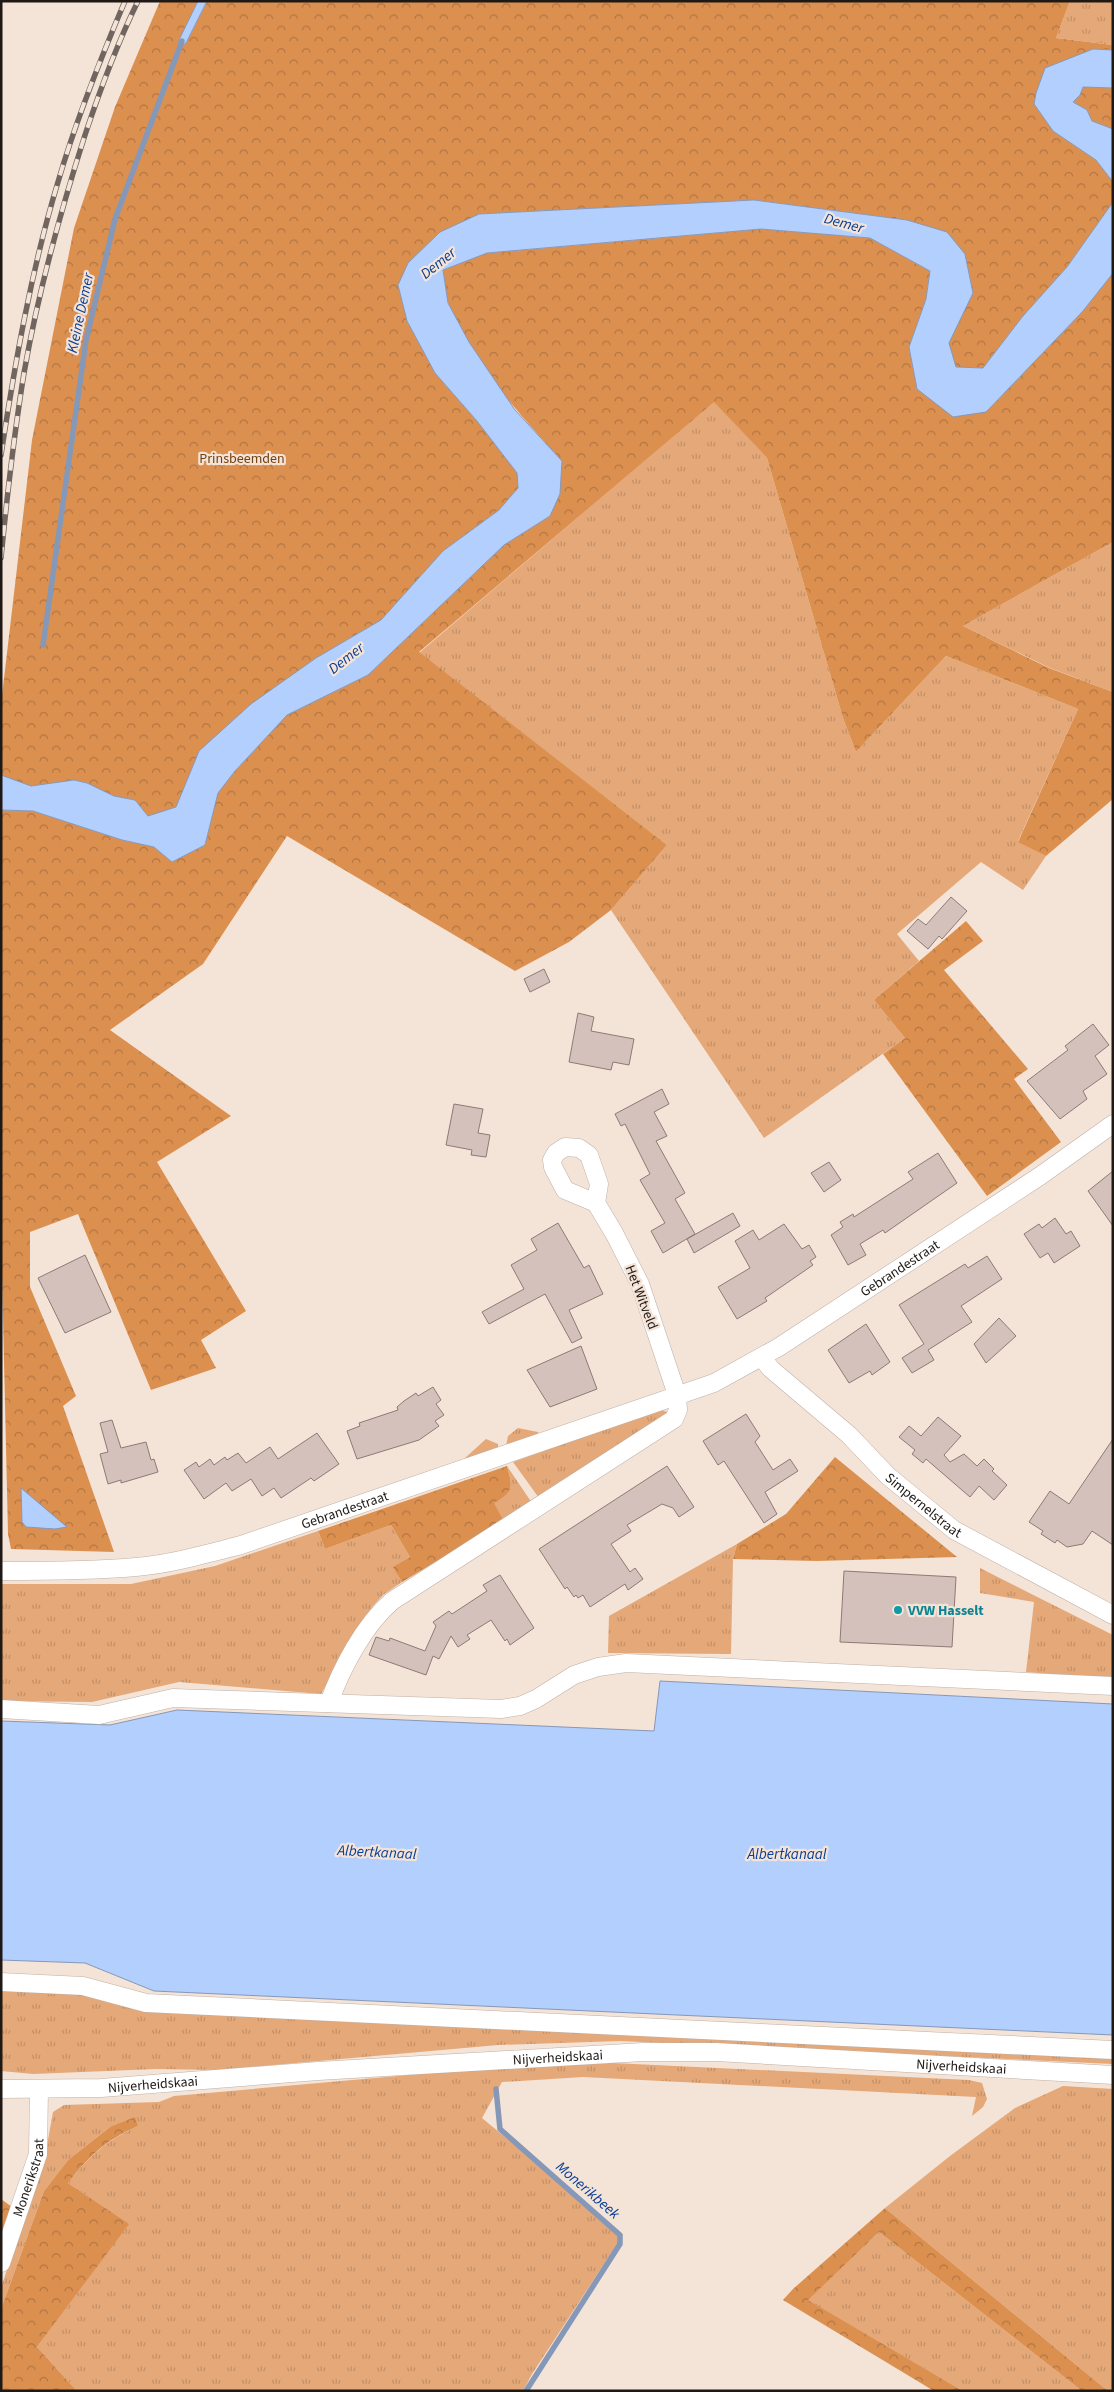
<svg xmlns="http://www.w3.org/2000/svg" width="1114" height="2392" viewBox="0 0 1114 2392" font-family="'Source Sans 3',sans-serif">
  <defs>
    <pattern id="grass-tufts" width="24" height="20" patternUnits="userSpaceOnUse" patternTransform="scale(1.25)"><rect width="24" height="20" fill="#e5a878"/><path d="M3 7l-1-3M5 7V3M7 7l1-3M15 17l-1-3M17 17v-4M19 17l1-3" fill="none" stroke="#c49067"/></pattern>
    <pattern id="forest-crowns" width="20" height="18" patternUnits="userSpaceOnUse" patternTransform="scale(1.25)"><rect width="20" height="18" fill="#dc9050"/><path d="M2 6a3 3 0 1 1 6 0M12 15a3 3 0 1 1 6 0" fill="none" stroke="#b27541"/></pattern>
  </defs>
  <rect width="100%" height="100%" fill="#f4e3d7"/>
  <!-- grass -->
  <path fill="url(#grass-tufts)" d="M1070 1H1113V45L1056 38Z
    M714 401 767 458 843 718 856 752 946 656 1078 709 1018 841 1046 856 1023 890 981 862 897 934 919 961 874 1000 905 1038 764 1138 611 910 667 845 419 653Z
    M1113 542V692L1050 668 963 626Z
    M659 1409 667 1412 668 1418 539 1498 513 1462Z
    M518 1428 538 1432 539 1434 506 1446 508 1436Z
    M486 1439 498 1444V1449L465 1461V1458Z
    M507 1466 532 1503 504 1521 493 1502C514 1491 513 1488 507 1466Z
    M391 1525 410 1557 394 1567 402 1582 383 1595 372 1607 321 1694 179 1682 92 1702 1 1701V1584H131L215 1566 318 1531 325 1549Z
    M737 1544 733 1559 731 1654 608 1653 609 1616Z
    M980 1568 1113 1635V1679L1026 1672 1034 1602 980 1593Z
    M1 1988 1113 2055V2064L620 2041 498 2045 217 2070 156 2069 33 2074 1 2071Z
    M592 2062 969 2080 982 2083 987 2099 983 2107 972 2116 976 2097 583 2077 502 2082 482 2118 623 2235 532 2374 523 2391H77L37 2347 128 2224 68 2183C90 2155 106 2141 138 2126L110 2127 68 2160 44 2191 1 2309V2288L46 2151 53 2112 64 2105 159 2102 174 2096 522 2065Z
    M1063 2086 1113 2089V2391H1108L885 2208 950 2156 1015 2108Z
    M879 2232 1082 2391H963L807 2300Z"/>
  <!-- forest -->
  <path fill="url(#forest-crowns)" d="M160 1H198L179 40V48L186 43 207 1H1070L1056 38 1113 45V50L1092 49 1053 131 1096 160 1113 182V202L1067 267 1023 316 983 368 956 367 948 343 973 293 907 220 754 200 479 214 398 285 407 321 435 373 477 421 518 473V488L499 510 443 551 381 620 316 658 251 704 200 751 176 807 148 816 135 800 114 796 87 783 74 780 31 787 1 775V704L32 440 74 228 115 107Z
    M1094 86 1113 88V129L1092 121 1087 110 1073 102 1080 95 1083 87Z
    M761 229 870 238 930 271 926 299 909 347 917 389 986 412 1081 313 1113 273V542L963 626 1049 668 1113 692V799L1046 856 1018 842 1078 709 946 656 856 752 843 718 767 458 714 402 419 652 667 845 611 910 569 942 515 971 287 836 203 964 110 1030 231 1116 157 1162 246 1311 201 1340 216 1368 151 1390 78 1214 30 1232V1287L76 1396 63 1406 114 1552 11 1549 8 1534 1 1230V810L33 811 122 840 154 847 172 862 205 845 218 792 235 771 287 715 368 675 504 545 550 516 562 461C520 415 472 363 449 305 445 294 445 281 443 270L487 253Z
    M966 921 983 941 944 970 1028 1069 1014 1079 1061 1142 987 1196 883 1054 905 1038 874 1000Z
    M835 1457 957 1557 817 1561 733 1559 737 1544 786 1514Z
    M507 1466C513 1488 514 1491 494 1503L504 1521 402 1582 393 1567 410 1557 391 1525 325 1549 318 1531Z
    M135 2117 138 2126C106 2140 90 2155 68 2183L129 2224 37 2347 77 2391H1V2309L44 2191 68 2160 110 2127Z
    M1 2199 12 2207 1 2238Z
    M885 2208 1108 2391H1082L879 2232 808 2300 963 2391H934L783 2300 793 2289Z"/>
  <!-- water -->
  <path fill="#b2cffe" stroke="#8698b8" d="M198 1H207L186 43 178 48 179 40Z
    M1093 49 1113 50V88L1083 87 1080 95 1073 102 1087 110 1092 121 1113 129V182L1096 160 1053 131 1034 104 1036 93 1045 68Z
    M754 200 907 220 947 232 965 254 973 293 949 343 956 367 983 368 1023 316 1067 267 1113 202V273L1083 311 986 412 953 417 917 389 909 347 926 299 930 271 870 238 761 229 487 253 443 270 448 303 469 342 515 410 562 461 560 494 550 516 504 545 368 675 287 715 235 771 218 793 205 845 172 862 154 847 122 840 33 811 1 810V775L31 786 74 780 87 783 114 796 135 800 148 816 176 807 199 751 251 704 316 658 381 620 443 551 499 510 518 488 517 473 477 421 435 373 407 321 398 285 408 263 440 232 479 214Z
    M21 1488 67 1527 55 1529 26 1527 22 1522Z
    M660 1681 1113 1704V2035L154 1991 85 1963 1 1960V1721L110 1725 177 1710 654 1731Z"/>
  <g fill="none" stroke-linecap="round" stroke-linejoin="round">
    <!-- stream -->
    <path stroke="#8698b8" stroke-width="5.5" d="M43 645 86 340 115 219 182 41
      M496 2089 500 2129 620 2235V2244L526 2391"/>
  </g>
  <!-- building -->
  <path fill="#d5c1bc" stroke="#8d7a76" d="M951 897 967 911 942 939 939 936 928 949 907 931 918 919 926 925Z
    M544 969 550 982 530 992 524 979Z
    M578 1013 594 1017 591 1031 634 1039 629 1065 613 1062 611 1070 569 1062Z
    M1093 1024 1109 1045 1095 1056 1107 1074 1083 1091 1087 1099 1060 1119 1027 1081 1068 1050 1065 1046Z
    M662 1089 669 1104 654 1112 667 1136 656 1141 685 1193 675 1199 695 1234 663 1253 651 1231 665 1223 640 1180 650 1174 625 1124 621 1126 615 1114Z
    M454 1104 483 1109 478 1133 490 1135 486 1157 471 1155 472 1150 446 1145Z
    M938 1153 957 1183 885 1233 883 1230 860 1244 866 1255 848 1265 831 1235 843 1227 840 1222 853 1214 854 1217 913 1179 908 1172Z
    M829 1162 841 1180 824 1192 811 1173Z
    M1113 1171V1226L1088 1191Z
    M733 1213 740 1226 694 1253 687 1239Z
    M1055 1218 1066 1234 1071 1231 1080 1246 1054 1263 1048 1253 1040 1258 1024 1234 1039 1224 1042 1228Z
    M558 1223 584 1268 589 1265 603 1294 569 1310 582 1338 572 1343 545 1294 489 1324 482 1312 524 1289 511 1265 537 1250 531 1239Z
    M784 1224 802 1249 809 1245 816 1257 810 1261 813 1265 765 1298 767 1301 737 1319 718 1287 750 1268 735 1241 753 1230 759 1240Z
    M85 1255 111 1312 65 1333 38 1278Z
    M987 1256 1002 1279 961 1306 972 1322 928 1350 934 1360 912 1373 902 1358 924 1344 899 1305 965 1264 968 1268Z
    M999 1318 1016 1336 986 1363 974 1344Z
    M866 1324 890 1362 872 1375 870 1371 849 1383 828 1350Z
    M581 1346 597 1389 550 1407 527 1370Z
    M433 1387 441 1400 436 1404 444 1415 435 1421 439 1426 419 1440 357 1459 347 1431 360 1426 359 1423 398 1410 397 1407 404 1401 416 1393 418 1396Z
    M746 1414 760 1436 755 1442 773 1470 790 1459 798 1471 765 1492 777 1514 764 1523 724 1461 718 1465 703 1441Z
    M938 1417 961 1436 944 1455 950 1462 964 1454 977 1466 984 1459 994 1469 992 1471 1007 1485 994 1500 979 1486 970 1497 926 1459 923 1463 912 1454 915 1450 899 1437 909 1426 921 1436Z
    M112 1420 121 1448 146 1442 151 1460 154 1459 158 1472 121 1483V1480L108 1484 100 1454 108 1452 100 1423Z
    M317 1433 339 1464 314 1481 311 1478 281 1498 274 1488 262 1496 251 1479 232 1491 226 1483 204 1499 184 1470 196 1462 199 1467 210 1459 214 1465 225 1457 227 1460 238 1453 246 1463 270 1447 278 1459Z
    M1113 1439V1545L1092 1531 1083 1544 1067 1547 1057 1540 1055 1543 1041 1534 1043 1531 1029 1522 1050 1491 1069 1504Z
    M667 1466 694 1507 679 1517 673 1508 662 1504 627 1525 631 1531 611 1544 630 1572 635 1568 643 1579 628 1590 625 1584 590 1607 583 1595 578 1598 576 1595 574 1597 567 1587 565 1589 539 1549Z
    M844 1571 956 1577 952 1647 840 1642Z
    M500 1575 534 1628 510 1645 507 1639 505 1641 491 1620 467 1635 470 1639 458 1647 451 1636 439 1659 433 1656 426 1675 369 1655 376 1637 389 1641 390 1638 425 1651 436 1626 433 1622 449 1611 452 1614 487 1591 483 1585Z"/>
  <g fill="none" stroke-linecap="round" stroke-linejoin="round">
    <defs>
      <g id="minor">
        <path id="s1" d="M762 1358 771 1369 849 1435 888 1476 954 1530 1113 1615"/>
        <path id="s2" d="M1 1571C46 1571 91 1571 136 1567 171 1564 206 1554 241 1545L714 1383 779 1347 1040 1176 1113 1124"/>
        <path d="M329 1703C341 1669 364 1625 392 1601L674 1419 678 1410 677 1395 640 1284 614 1233 596 1203 565 1190 553 1167 552 1160 556 1153 565 1147 579 1148 589 1155 599 1184 596 1203"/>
        <path d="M1 1709 99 1715 173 1698 501 1709 520 1706 536 1699 574 1675 598 1667 626 1663 1113 1686"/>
        <path d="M1 1982 83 1986 146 2003 1113 2050"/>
        <path id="s3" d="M1 2089 101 2088 318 2071 643 2052H716L1113 2075"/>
        <path id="s4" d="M1 2263 38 2154 39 2089"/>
      </g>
    </defs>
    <!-- minor casing -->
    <use href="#minor" stroke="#c0b0a5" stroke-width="19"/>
    <!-- minor -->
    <use href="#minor" stroke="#fff" stroke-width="18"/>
    <defs>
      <path id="rail" d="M1 455C15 363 31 271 58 182 76 120 100 60 125 1
        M1 558C7 496 14 435 24 373 38 293 60 213 85 135 100 90 117 44 138 1"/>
    </defs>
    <!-- rail casing -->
    <use href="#rail" stroke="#71665f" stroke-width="5.5"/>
    <!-- rail -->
    <use href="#rail" stroke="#f4e3d7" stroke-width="4" stroke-dasharray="11" stroke-linecap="butt"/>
  </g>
  <!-- markers -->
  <circle fill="#0f9aa8" stroke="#f4e3d7" stroke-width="2" cx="898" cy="1610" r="5"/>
  <g text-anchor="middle" stroke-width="4.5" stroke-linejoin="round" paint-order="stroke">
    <!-- park labels -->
    <g font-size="14" fill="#734111" stroke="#f4e3d7">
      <text x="242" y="463">Prinsbeemden</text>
    </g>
    <!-- street labels -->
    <g font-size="14" fill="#1f1915" stroke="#f4e3d7">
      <text dy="5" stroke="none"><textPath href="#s2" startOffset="961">Gebrandestraat</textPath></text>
      <text transform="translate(642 1297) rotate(69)" y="5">Het Witveld</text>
      <text dy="5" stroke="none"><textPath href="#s1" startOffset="219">Simpernelstraat</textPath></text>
      <text dy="5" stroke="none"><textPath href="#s2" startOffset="352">Gebrandestraat</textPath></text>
      <text dy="5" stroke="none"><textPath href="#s3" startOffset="558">Nijverheidskaai</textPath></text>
      <text dy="5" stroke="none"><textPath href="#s3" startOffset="962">Nijverheidskaai</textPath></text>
      <text dy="5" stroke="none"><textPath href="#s3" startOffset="152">Nijverheidskaai</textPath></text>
      <text dy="5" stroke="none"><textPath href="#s4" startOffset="90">Monerikstraat</textPath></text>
    </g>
    <!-- culture labels -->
    <g font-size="14" font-weight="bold" fill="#0d838f" stroke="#f4e3d7" text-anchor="start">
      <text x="908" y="1615">VVW Hasselt</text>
    </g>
    <!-- water labels -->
    <g font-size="15" font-style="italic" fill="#083e95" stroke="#f4e3d7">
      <text transform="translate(844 223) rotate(15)" y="5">Demer</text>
      <text transform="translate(438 263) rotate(-39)" y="5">Demer</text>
      <text transform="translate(80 313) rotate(-78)" y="5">Kleine Demer</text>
      <text transform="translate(346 658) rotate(-38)" y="5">Demer</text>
      <text transform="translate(377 1852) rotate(3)" y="5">Albertkanaal</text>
      <text x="787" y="1859">Albertkanaal</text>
      <text transform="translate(588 2190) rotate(41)" y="5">Monerikbeek</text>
    </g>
  </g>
  <!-- border -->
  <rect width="1114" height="2392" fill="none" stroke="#1f1915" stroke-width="5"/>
</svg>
